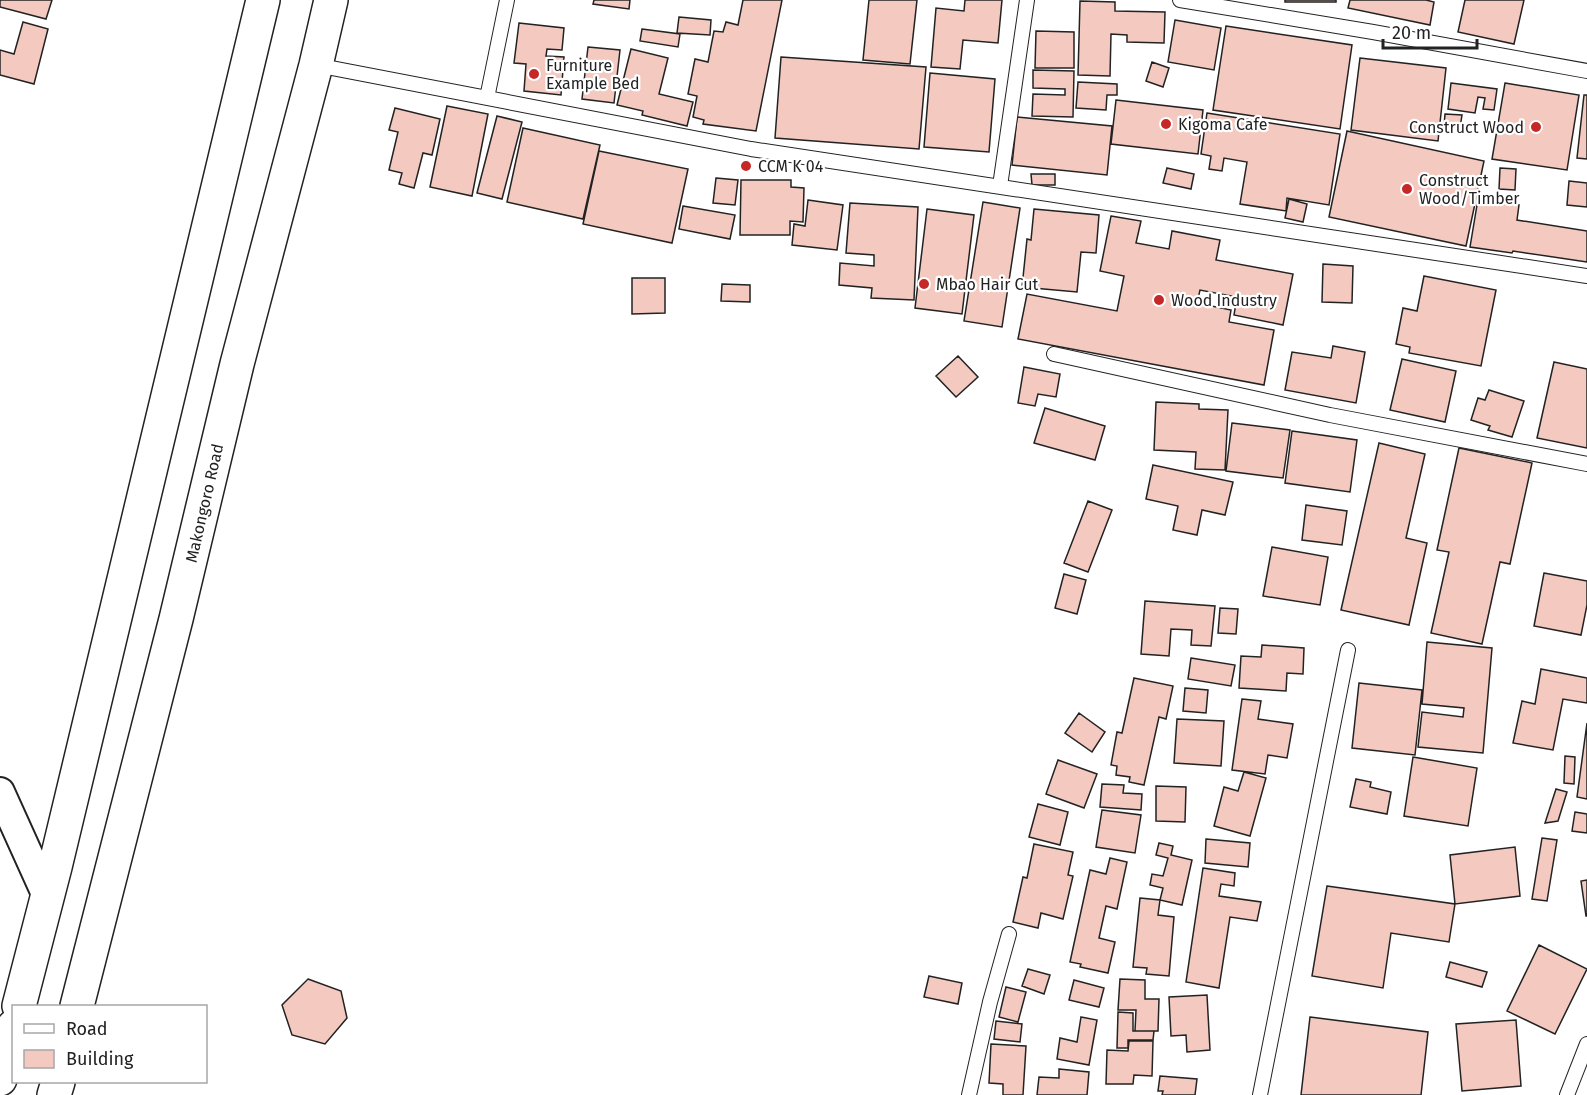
<svg xmlns="http://www.w3.org/2000/svg" width="1587" height="1095" viewBox="0 0 1587 1095" font-family="'Fira Sans',sans-serif">
  <rect width="100%" height="100%" fill="#fff"/>
  <!-- building -->
  <path fill="#f3c9c0" stroke="#222" stroke-width="1.5" d="M0 0H52L46 19 0 7Z
    M594 0H630L629 9 593 4Z
    M743 0H782L756 131 703 124 704 120 693 117 697 96 688 94 695 59 708 62 714 31 723 32 726 22 738 25Z
    M869 0H917L910 64 863 60Z
    M965 0H1002L998 43 963 40 960 69 931 67 936 8 964 11Z
    M1285 0H1336V2H1285Z
    M1350 0H1426L1434 2 1430 25 1348 8Z
    M1465 0H1524L1514 44 1458 32Z
    M1080 1 1115 2V11L1165 12 1164 43 1127 42V35L1111 34 1110 76 1078 75Z
    M679 17 711 20 710 35 677 33Z
    M1175 20 1221 28 1214 70 1168 62Z
    M23 22 48 29 34 84 0 75V50L14 54Z
    M519 23 564 28 562 50 547 49 546 56 564 57 561 95 524 91 526 64 514 63Z
    M1226 26 1352 45 1340 129 1213 110Z
    M642 29 680 34 678 47 640 41Z
    M1036 31 1074 32V68H1035Z
    M588 47 620 50 614 103 582 99Z
    M631 49 668 58 659 94 693 102 687 126 642 115 643 111 617 105Z
    M781 57 926 67 919 149 775 138Z
    M1360 58 1446 68 1438 141 1351 130Z
    M1152 62 1169 68 1163 87 1146 81Z
    M1033 70 1074 71 1073 117 1032 116 1033 94 1065 95V89L1033 88Z
    M930 73 995 79 989 152 924 147Z
    M1078 82 1117 84V95H1107L1106 110 1076 108Z
    M1451 83 1497 89 1494 110 1483 109 1485 98 1478 97 1475 113 1448 109Z
    M1505 83 1579 95 1567 170 1492 159Z
    M1584 95H1587V159L1577 158Z
    M1116 100 1203 110 1198 154 1111 144Z
    M447 106 488 114 472 196 430 187Z
    M395 108 440 119 432 155 423 153 414 188 399 184 402 173 389 170 398 132 389 130Z
    M1207 113 1340 134 1329 205 1287 198 1286 211 1240 204 1247 162 1224 158 1222 171 1209 169 1211 156 1201 154Z
    M1445 114 1462 115 1460 128 1444 126Z
    M497 116 522 122 502 199 477 193Z
    M1017 117 1112 126 1107 175 1012 165Z
    M523 128 600 145 583 219 507 202Z
    M1347 131 1484 161 1466 246 1329 217Z
    M599 151 688 169 672 243 583 224Z
    M1167 168 1194 174 1191 189 1163 183Z
    M1500 168 1516 169 1515 190 1499 189Z
    M1031 174H1055V185H1032Z
    M716 178 738 180 735 205 713 203Z
    M741 180H791V187L804 188 803 222 790 221V235H740Z
    M1569 181 1587 183V207L1567 205Z
    M1289 199 1307 204 1303 222 1285 218Z
    M1478 199 1519 205 1517 220 1587 231V262L1513 251 1512 253 1470 247Z
    M808 200 843 205 837 250 792 245 794 224 805 226Z
    M983 202 1020 208 1002 327 964 321Z
    M850 203 918 207 914 300 871 298 872 288 839 285 840 263 874 266V255L846 253Z
    M683 206 735 215 730 239 679 229Z
    M927 209 974 215 962 314 915 308Z
    M1034 209 1099 215 1096 253 1081 252 1077 292 1022 287 1027 239 1031 240Z
    M1111 216 1141 221 1136 243 1169 249 1172 231 1220 240 1216 260 1293 274 1283 325 1234 315 1237 297 1200 290 1197 303 1231 310 1229 322 1274 330 1264 385 1018 339 1027 294 1117 311 1124 276 1100 271Z
    M1323 264 1353 266 1352 303 1322 302Z
    M1424 276 1496 290 1481 366 1409 353 1410 347 1396 344 1403 308 1417 311Z
    M632 278H665V313L632 314Z
    M722 284 750 285V302L721 301Z
    M1333 346 1365 352 1356 403 1285 390 1292 352 1331 358Z
    M958 356 978 377 956 397 936 376Z
    M1402 359 1456 371 1445 422 1390 410Z
    M1554 362 1587 369V448L1537 438Z
    M1024 367 1060 374 1056 397 1038 394 1035 406 1018 403Z
    M1489 390 1524 401 1512 437 1488 430 1490 426 1471 420 1478 398 1485 400Z
    M1156 402 1199 404V409L1228 410 1225 470 1195 469 1196 452 1154 450Z
    M1045 408 1105 426 1095 460 1034 443Z
    M1232 423 1290 430 1283 478 1226 471Z
    M1292 431 1357 440 1350 492 1285 483Z
    M1379 443 1425 454 1406 538 1427 543 1409 625 1341 610Z
    M1459 448 1532 463 1510 564 1500 562 1482 644 1431 633 1449 552 1437 550Z
    M1153 465 1233 482 1225 515 1202 510 1197 535 1173 530 1178 506 1146 499Z
    M1088 501 1112 510 1088 572 1064 563Z
    M1306 505 1347 511 1342 545 1302 540Z
    M1272 547 1328 557 1320 605 1263 596Z
    M1544 573 1587 581V605L1581 635 1534 626Z
    M1064 574 1086 580 1077 614 1055 608Z
    M1145 601 1215 606 1211 646 1191 645 1192 630 1171 629 1169 656 1141 654Z
    M1220 608 1238 609 1236 634 1218 633Z
    M1427 642 1492 648 1483 753 1418 747 1422 712 1463 717 1464 708 1422 704Z
    M1262 645 1304 648 1303 674 1287 673 1286 691 1239 688 1241 656 1261 657Z
    M1191 658 1235 665 1231 686 1188 679Z
    M1541 669 1587 678V703L1563 699 1553 750 1513 743 1522 701 1535 704Z
    M1134 678 1173 686 1166 719 1159 717 1144 785 1129 782 1130 777 1116 775 1117 766 1111 765 1117 732 1122 733Z
    M1359 683 1422 690 1415 755 1352 748Z
    M1185 688 1208 690 1206 713 1183 711Z
    M1242 699 1261 701 1258 719 1293 724 1287 758 1268 755 1265 774 1232 770Z
    M1079 713 1105 732 1092 752 1065 733Z
    M1177 719 1224 721 1221 766 1174 763Z
    M1587 723V799L1577 797Z
    M1565 756 1575 757 1574 784 1564 783Z
    M1413 757 1477 768 1468 826 1404 816Z
    M1058 760 1097 774 1084 808 1046 794Z
    M1244 772 1266 778 1250 836 1214 826 1224 787 1238 791Z
    M1356 779 1371 782 1370 787 1391 792 1387 814 1350 807Z
    M1102 784 1124 785 1123 793 1142 794 1141 810 1100 807Z
    M1156 786 1186 787 1185 822 1156 821Z
    M1556 789 1567 792 1558 821 1545 823Z
    M1038 804 1068 812 1060 845 1029 837Z
    M1102 810 1141 815 1135 853 1096 847Z
    M1575 812 1587 814V833L1572 831Z
    M1542 838 1557 840 1547 901 1532 899Z
    M1206 839 1250 843 1248 867 1205 863Z
    M1159 843 1173 846 1171 855 1192 860 1182 905 1160 900 1163 888 1150 885 1152 874 1163 876 1168 858 1156 855Z
    M1034 844 1073 852 1068 875 1073 876 1063 919 1041 913 1038 928 1013 922 1023 877 1027 878Z
    M1515 847 1520 896 1455 904 1450 855Z
    M1110 858 1127 862 1117 909 1106 906 1099 938 1115 942 1108 973 1080 967 1081 964 1070 962 1090 870 1106 874Z
    M1203 868 1235 873 1234 886 1221 884 1219 896 1261 902 1257 921 1230 917 1219 988 1186 982Z
    M1587 880V916H1586L1581 881Z
    M1327 886 1455 904 1449 942 1391 933 1383 988 1312 976Z
    M1140 898 1160 900 1158 915 1174 917 1169 976 1146 974 1147 968 1133 967Z
    M1539 945 1587 969 1555 1034 1507 1011Z
    M1450 962 1487 972 1482 987 1446 977Z
    M1028 969 1050 975 1044 994 1022 986Z
    M929 976 962 983 958 1004 924 997Z
    M308 979 341 991 347 1018 325 1044 292 1035 282 1005Z
    M1120 979 1145 980V999H1159L1158 1031H1135L1136 1010H1118Z
    M1074 980 1104 988 1099 1007 1069 1000Z
    M1006 987 1026 992 1018 1022 999 1017Z
    M1207 995 1210 1050 1187 1052 1186 1035 1171 1036 1169 997Z
    M1118 1012 1133 1013V1031H1154L1153 1040H1128V1048H1117Z
    M1081 1017 1097 1020 1089 1065 1057 1059 1060 1038 1077 1042Z
    M1310 1017 1428 1032 1421 1095H1301Z
    M1516 1020 1521 1086 1462 1091 1456 1024Z
    M996 1021 1022 1024 1020 1042 994 1039Z
    M1129 1041H1153L1152 1076 1134 1075 1133 1084H1106L1107 1050 1128 1051Z
    M991 1044 1026 1046 1023 1095H1003V1084L989 1083Z
    M1059 1069 1089 1072 1087 1095H1037L1039 1077 1059 1078Z
    M1160 1076 1197 1079 1195 1095H1162L1163 1091H1158Z"/>
  <g fill="none" stroke-linecap="round" stroke-linejoin="round">
    <defs>
      <path id="service" d="M1180 0 1373 32 1587 71
        M316 65 751 149 1587 276
        M487 98 507 0
        M1000 186 1027 0
        M1054 354 1330 415 1587 464
        M969 1095 990 1002 1009 934
        M1260 1095 1348 650
        M1567 1095 1587 1044"/>
      <path id="minor" d="M0 792 47 896"/>
      <path id="primary" d="M19 1006 55 867 263 0
        M77 1006 176 619 237 364 316 65 331 0
        M0 1079 14 1026
        M54 1095 58 1082"/>
    </defs>
    <!-- service casing -->
    <use href="#service" stroke="#222" stroke-width="16"/>
    <!-- minor casing -->
    <use href="#minor" stroke="#222" stroke-width="32"/>
    <!-- primary casing -->
    <use href="#primary" stroke="#222" stroke-width="36"/>
    <!-- service -->
    <use href="#service" stroke="#fff" stroke-width="14"/>
    <!-- minor -->
    <use href="#minor" stroke="#fff" stroke-width="28"/>
    <!-- primary -->
    <use href="#primary" stroke="#fff" stroke-width="33"/>
  </g>
  <!-- markers -->
  <g fill="#c62828" stroke="#fff" stroke-width="2">
    <circle cx="534" cy="74" r="6"/>
    <circle cx="1166" cy="124" r="6"/>
    <circle cx="1536" cy="127" r="6"/>
    <circle cx="746" cy="166" r="6"/>
    <circle cx="1407" cy="189" r="6"/>
    <circle cx="924" cy="284" r="6"/>
    <circle cx="1159" cy="300" r="6"/>
  </g>
  <g text-anchor="middle" stroke-width="4.5" stroke-linejoin="round" paint-order="stroke">
    <!-- poi labels -->
    <g font-size="16" fill="#222" stroke="#fff" text-anchor="start">
      <text x="546" y="71">Furniture<tspan x="546" dy="18">Example Bed</tspan></text>
      <text x="1178" y="130">Kigoma Cafe</text>
      <text x="1524" y="133" text-anchor="end">Construct Wood</text>
      <text x="758" y="172">CCM K 04</text>
      <text x="1419" y="186">Construct<tspan x="1419" dy="18">Wood/Timber</tspan></text>
      <text x="936" y="290">Mbao Hair Cut</text>
      <text x="1171" y="306">Wood Industry</text>
    </g>
    <!-- street labels -->
    <g font-size="16" fill="#222" stroke="#fff">
      <text transform="translate(204 503) rotate(-77)" y="6">Makongoro Road</text>
    </g>
  </g>
  <!-- legend -->
  <rect x="12" y="1005" width="195" height="78" fill="#ffffff" stroke="#a7a7a7" stroke-width="1.5"/>
  <rect x="24" y="1024" width="30" height="9" fill="#ffffff" stroke="#a7a7a7" stroke-width="1.5"/>
  <text x="66" y="1035" font-size="18" fill="#222222">Road</text>
  <rect x="24" y="1050" width="30" height="18" fill="#f3c9c0" stroke="#a7a7a7" stroke-width="1.5"/>
  <text x="66" y="1065" font-size="18" fill="#222222">Building</text>
  <!-- scale -->
  <path d="M1383 39v9h94v-9" fill="none" stroke="#222222" stroke-width="3"/>
  <text x="1392" y="39" font-size="18" fill="#222222" stroke="#ffffff" stroke-width="4.5" paint-order="stroke">20 m</text>
</svg>
